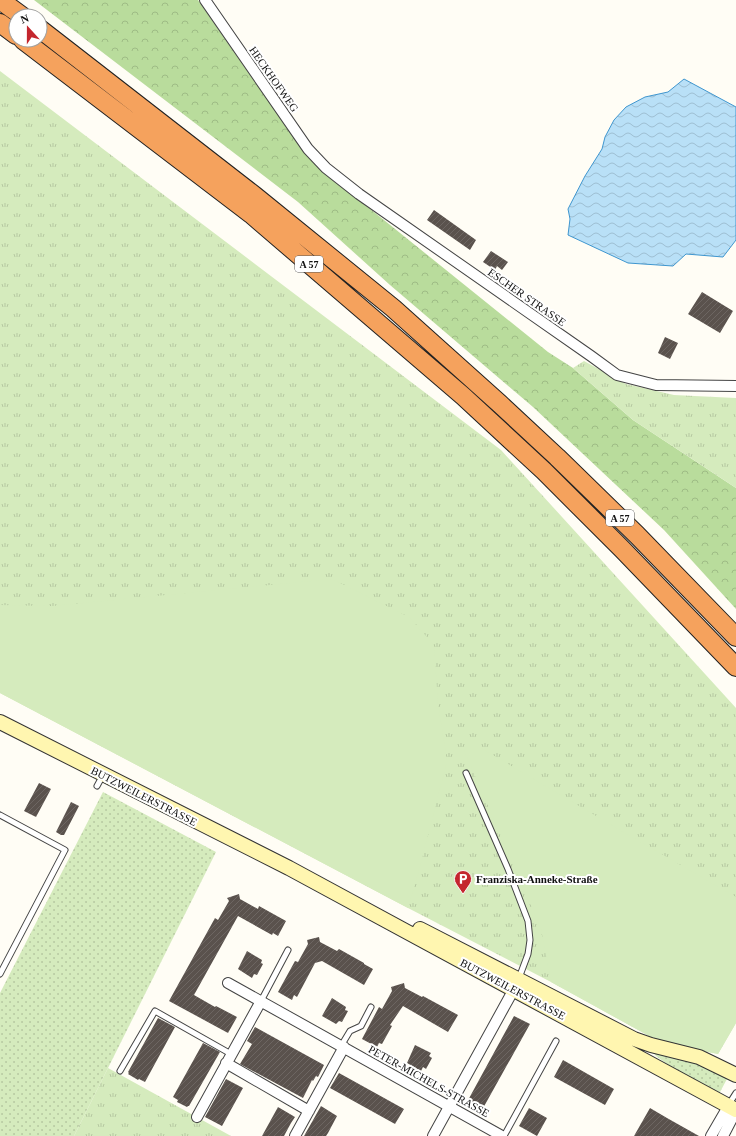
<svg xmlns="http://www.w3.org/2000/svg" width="736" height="1136" viewBox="0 0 736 1136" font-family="Georgia,serif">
  <defs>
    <pattern id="grass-dots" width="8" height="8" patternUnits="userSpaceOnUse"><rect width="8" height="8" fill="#d5ebbd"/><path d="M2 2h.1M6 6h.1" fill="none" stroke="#b6c8a1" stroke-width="1.8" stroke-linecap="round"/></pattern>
    <pattern id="forest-crowns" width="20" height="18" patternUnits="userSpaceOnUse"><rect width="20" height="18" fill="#b9dc9c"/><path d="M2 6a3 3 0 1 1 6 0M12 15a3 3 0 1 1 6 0" fill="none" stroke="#9ebc85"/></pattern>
    <pattern id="park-tufts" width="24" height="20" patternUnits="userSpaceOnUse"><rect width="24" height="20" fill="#d5ebbd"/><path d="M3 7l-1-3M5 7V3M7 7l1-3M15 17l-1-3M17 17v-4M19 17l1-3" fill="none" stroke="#b6c8a1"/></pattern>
    <pattern id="water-waves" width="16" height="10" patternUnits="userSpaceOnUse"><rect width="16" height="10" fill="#b9e0f7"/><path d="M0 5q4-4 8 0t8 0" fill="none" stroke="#9ebfd3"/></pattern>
    <pattern id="building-hatch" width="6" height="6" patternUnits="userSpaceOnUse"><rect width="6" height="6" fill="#5a524d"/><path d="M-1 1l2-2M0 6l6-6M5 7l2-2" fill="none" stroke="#6d6662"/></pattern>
  </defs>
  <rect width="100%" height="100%" fill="#fffdf5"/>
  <!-- grass -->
  <path fill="url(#grass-dots)" d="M103 792 216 852 74 1136H0V993Z
    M655 1052 695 1061 728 1077 719 1094 678 1072 656 1056 654 1053Z"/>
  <!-- forest -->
  <path fill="url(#forest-crowns)" d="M34 0H198L303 151 323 171 548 352 573 368 633 420 736 488V609L664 530 533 407 390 285 298 202Z"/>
  <!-- park -->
  <path fill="url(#park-tufts)" d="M0 71 501 450 736 708V1023L718 1054 660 1042 551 982 408 908 0 693Z
    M584 361 626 384 674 395 736 398V488L633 420 573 368Z
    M108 1068 231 1136H74Z"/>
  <!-- garden -->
  <path fill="#d5ebbd" d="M332 579 409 617 434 645 438 704 447 761 421 863 408 908 0 693V605L52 606Z
    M463 748H481L625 833 736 897V1023L718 1054 660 1042 551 982 541 929Z"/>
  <!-- water -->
  <path fill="url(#water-waves)" stroke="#3f96cf" d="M684 79 736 107V240L723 257 686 254 673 266 628 263 568 235 570 219 568 209 585 176 602 149 605 137 614 120 626 107 645 97 668 92Z"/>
  <!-- building -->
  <path fill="url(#building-hatch)" d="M434 210 476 240 470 250 427 220Z
    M491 251 508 262 502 270 497 266 495 270 483 262Z
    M702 292 733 311 720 333 688 314Z
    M665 337 678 343 670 359 658 353Z
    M39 783 51 789 36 817 24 811Z
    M71 802 79 806 64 835H61L56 832Z
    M239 894 240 899 258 909 259 906 286 921 278 936 273 933 272 935 238 916 194 995 215 1007 216 1006 237 1017 228 1033 169 1001 215 918 218 920 229 901 227 898Z
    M319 937 320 942 337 951 339 949 364 963V964L373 969 364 985 322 961 315 963 297 997 294 995 292 1000 278 992 295 961 298 962 308 944 307 940Z
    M247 951 262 960 261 963 263 964 257 975 254 974 252 978 238 969Z
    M404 983 405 988 422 997 423 996 458 1015 448 1032 403 1006 390 1025 392 1026 382 1044 379 1043 377 1047 362 1039 379 1007 382 1009 392 991 391 987Z
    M332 998 346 1007 345 1010 348 1011 342 1022 339 1021 336 1024 322 1016Z
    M514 1016 530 1024 482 1110 467 1102Z
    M158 1018 175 1027 145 1082 139 1079 138 1080 128 1074 129 1073 128 1072Z
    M255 1027 324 1065 318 1077 316 1076 313 1081 312 1080 303 1098 240 1064 252 1044 247 1041Z
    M203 1043 220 1052 189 1106H188L187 1107 177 1102 178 1100 173 1097Z
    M415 1045 431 1053 429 1056 432 1058 426 1069 423 1067 421 1071 407 1063Z
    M563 1060 614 1089 605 1105 554 1077Z
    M339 1073 404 1109 395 1124 330 1088Z
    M226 1079 243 1088 222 1126 205 1117Z
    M321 1106 337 1116 328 1133 326 1136H304Z
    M278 1107 295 1117 291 1123 284 1136H262Z
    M529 1108 547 1118 537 1136 519 1126Z
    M650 1108 667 1118 699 1136H634Z"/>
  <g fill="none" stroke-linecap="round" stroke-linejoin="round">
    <defs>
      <path id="service" d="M466 773 508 869 528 921 530 940 528 954 519 978
        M97 786 103 775
        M0 815 65 850 0 974
        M261 1001 288 950
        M341 1046 350 1031 361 1026 371 1007
        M120 1071 155 1011 231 1054
        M729 1104 736 1093
        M504 1136 556 1041"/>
      <path id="minor" d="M205 0 308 149 326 168 359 194 591 356 617 375 656 385 736 386
        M228 983 502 1136
        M226 1063 309 1111
        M197 1117 261 1001
        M295 1136 344 1047
        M433 1136 514 989
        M711 1136 729 1105
        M723 1136 736 1111"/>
      <path id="secondary" d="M0 722 289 868 736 1110
        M420 929 634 1039 651 1045 699 1057 736 1075"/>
      <path id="motorway" d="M0 0 22 16
        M0 23 16 35
        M40 29 255 196 393 308 500 404 557 457 637 535 736 637
        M23 40 251 214 463 396 544 471 622 549 736 667"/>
    </defs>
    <!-- service casing -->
    <use href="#service" stroke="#444" stroke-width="7"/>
    <!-- minor casing -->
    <use href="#minor" stroke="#444" stroke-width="12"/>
    <!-- secondary casing -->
    <use href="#secondary" stroke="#333" stroke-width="16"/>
    <!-- motorway casing -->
    <use href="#motorway" stroke="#222" stroke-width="20"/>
    <!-- service -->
    <use href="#service" stroke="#fff" stroke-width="5"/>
    <!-- minor -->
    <use href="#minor" stroke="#fff" stroke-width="10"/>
    <!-- secondary -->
    <use href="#secondary" stroke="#fff6b0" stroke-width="14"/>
    <!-- motorway -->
    <use href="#motorway" stroke="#f5a25d" stroke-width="18"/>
  </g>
  <!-- icons -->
  <defs>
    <symbol id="parking-pin" viewBox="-11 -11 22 30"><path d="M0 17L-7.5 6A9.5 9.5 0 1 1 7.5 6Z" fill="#c4262e" stroke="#fff"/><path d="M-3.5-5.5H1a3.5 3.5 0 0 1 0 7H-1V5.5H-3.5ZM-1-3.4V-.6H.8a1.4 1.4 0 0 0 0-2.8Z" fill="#fff"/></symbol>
  </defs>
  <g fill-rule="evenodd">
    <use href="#parking-pin" x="453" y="869" width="20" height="27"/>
  </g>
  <g text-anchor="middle" stroke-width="4" stroke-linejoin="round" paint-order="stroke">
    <!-- shield labels -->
    <g fill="#fff" stroke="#585858" stroke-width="1">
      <rect x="295" y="256" width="28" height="16" rx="3"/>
      <rect x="606" y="510" width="28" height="16" rx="3"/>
    </g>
    <g font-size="10" font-weight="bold" fill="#111">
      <text x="309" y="268">A 57</text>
      <text x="620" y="522">A 57</text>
    </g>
    <!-- street labels -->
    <g font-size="11" fill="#111" stroke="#fff">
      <text transform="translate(274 79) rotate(55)" y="4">HECKHOFWEG</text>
      <text transform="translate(527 297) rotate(35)" y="4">ESCHER STRASSE</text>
      <text transform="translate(144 796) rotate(27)" y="4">BUTZWEILERSTRASSE</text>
      <text transform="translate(513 989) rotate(28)" y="4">BUTZWEILERSTRASSE</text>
      <text transform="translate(429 1081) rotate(29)" y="4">PETER-MICHELS-STRASSE</text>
    </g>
    <!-- poi labels -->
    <g font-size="11" font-weight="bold" fill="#111" stroke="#fff" text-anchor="start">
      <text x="476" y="883">Franziska-Anneke-Straße</text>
    </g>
  </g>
  <!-- north arrow -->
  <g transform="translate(28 28) rotate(339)"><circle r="19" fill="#ffffff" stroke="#a0a0a0"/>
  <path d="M0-3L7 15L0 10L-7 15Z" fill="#c4262e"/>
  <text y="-6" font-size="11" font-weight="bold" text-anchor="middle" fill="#111111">N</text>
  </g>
</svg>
